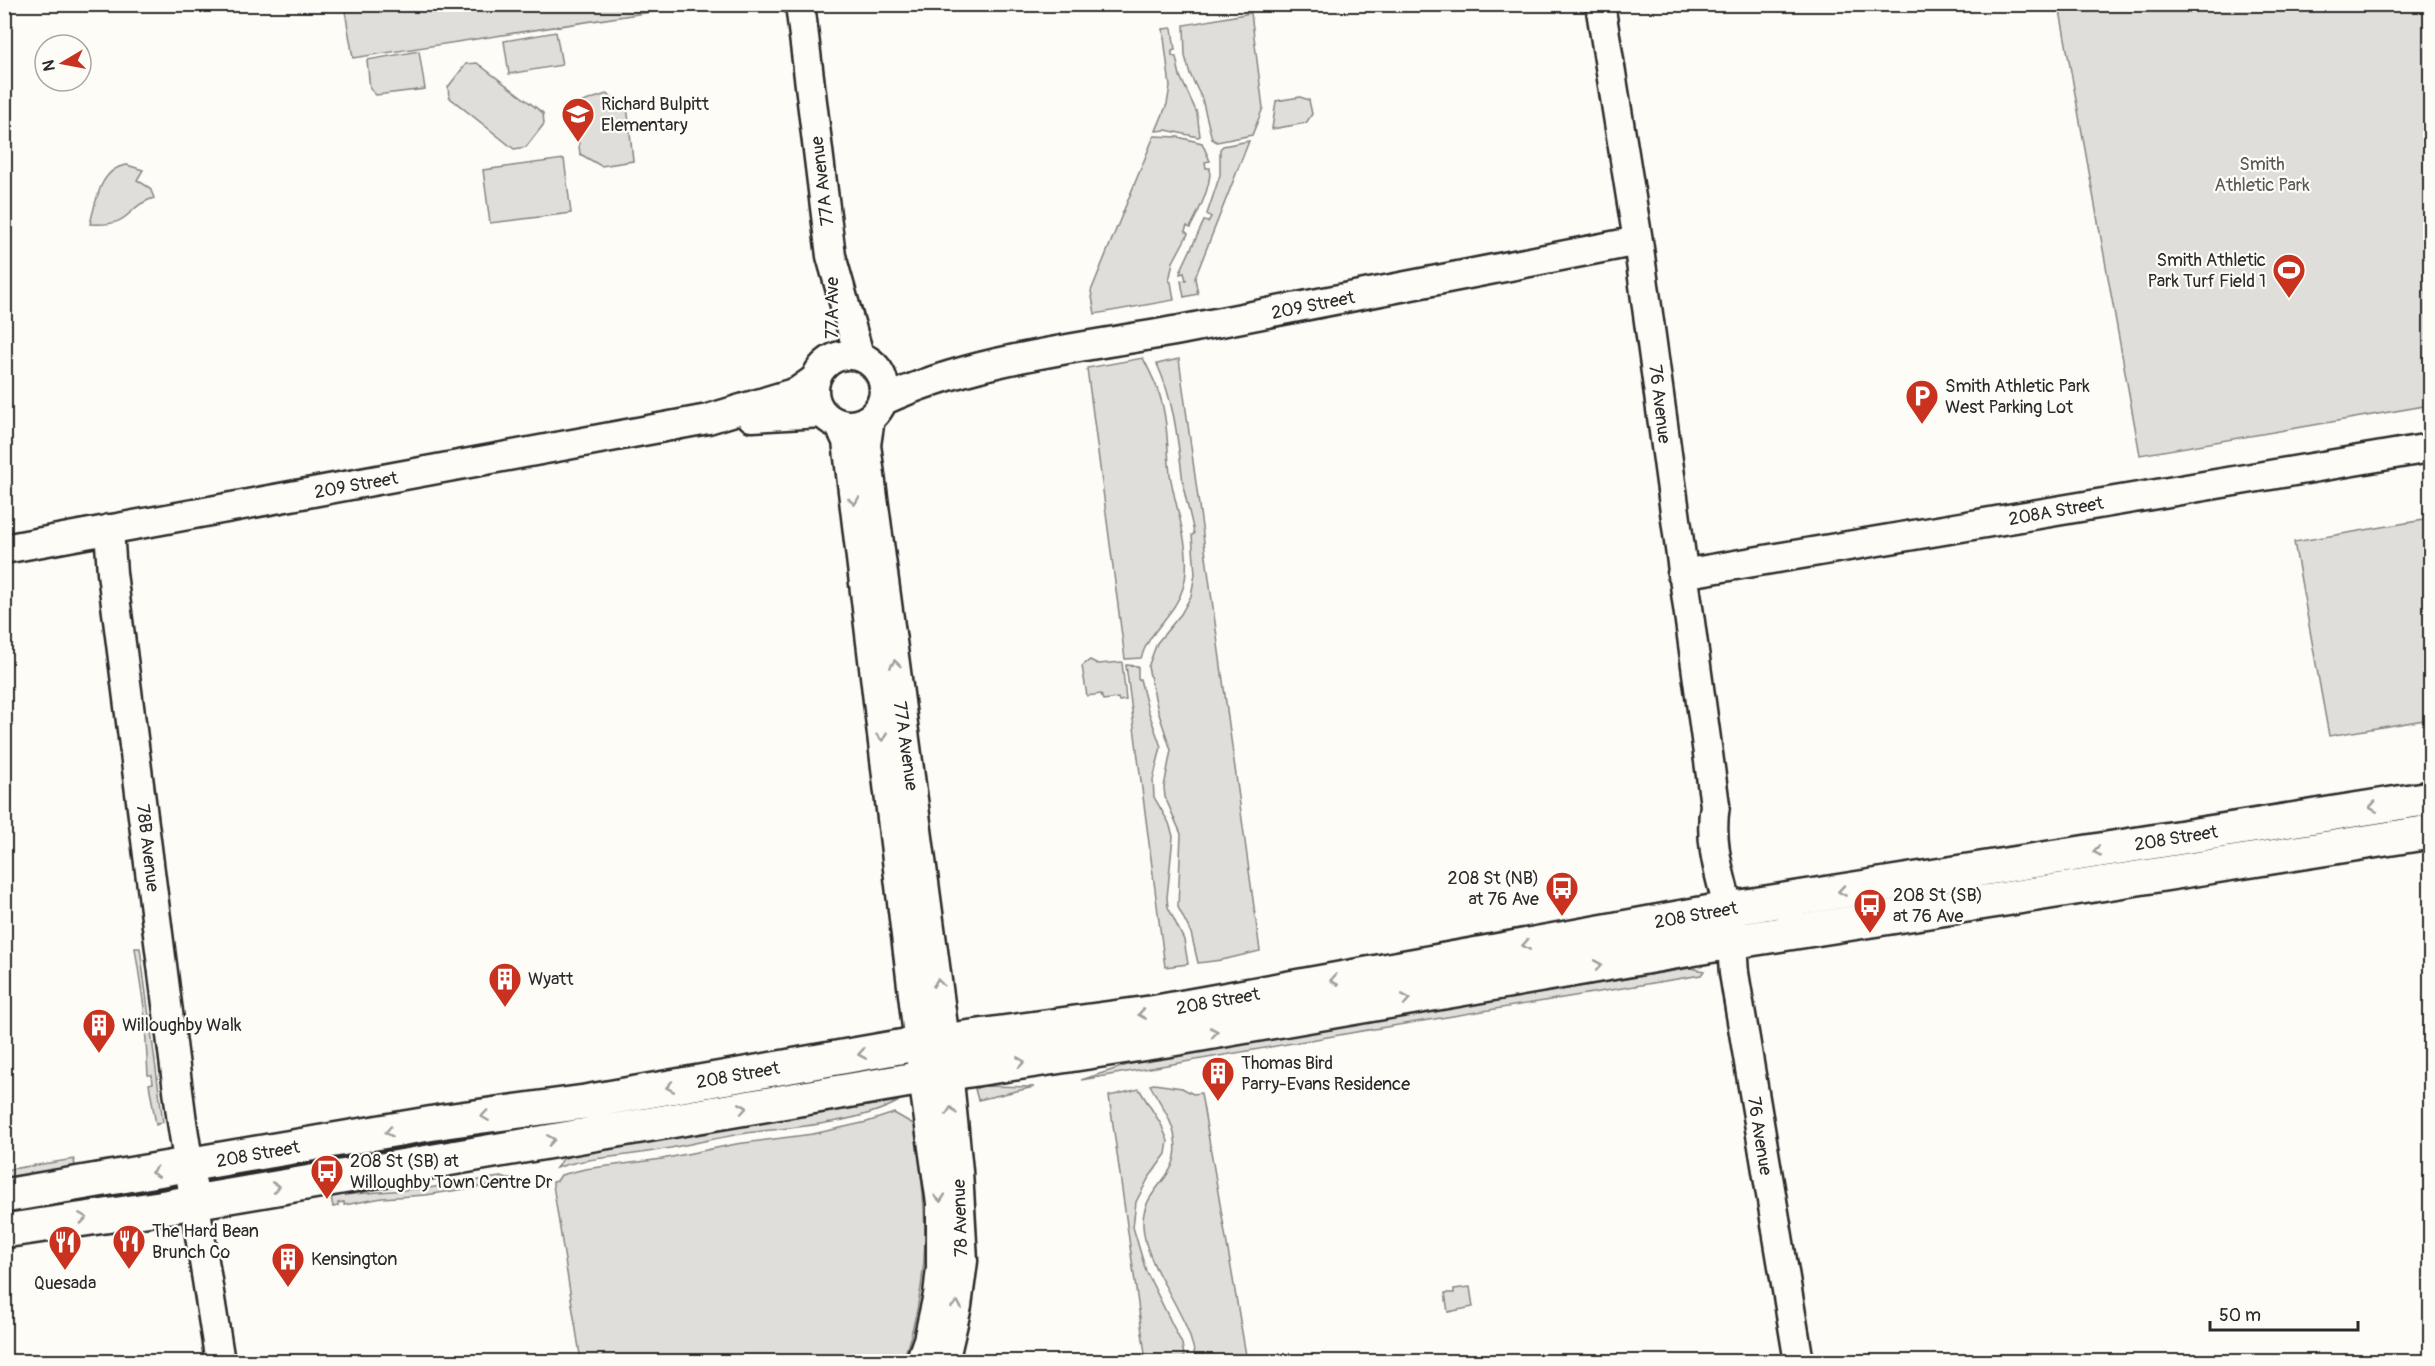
<svg xmlns="http://www.w3.org/2000/svg" width="2435" height="1366" viewBox="0 0 2435 1366" font-family="Pangolin,sans-serif">
  <rect width="100%" height="100%" fill="#fdfcf7"/>
  <filter id="ink" filterUnits="userSpaceOnUse"><feTurbulence type="fractalNoise" baseFrequency=".0167" numOctaves="2"/><feDisplacementMap in="SourceGraphic" scale="12" xChannelSelector="R" yChannelSelector="G"/><feConvolveMatrix kernelMatrix="1 2 1 2 8 2 1 2 1" color-interpolation-filters="sRGB"/></filter>
  <g filter="url(#ink)">
    <!-- green -->
    <path fill="#dfdeda" stroke="#858482" stroke-width="1.5" d="M344 5V4L696 5 353 58Z
      M2059 5H2430V405L2140 455Z
      M1251 13 1263 108 1252 135 1217 142 1212 139 1202 99 1190 74 1185 56 1184 25Z
      M1172 28 1175 50 1172 51V56L1176 57 1180 76 1197 113 1200 136 1198 137 1166 130 1156 131 1167 104 1170 87 1163 29Z
      M556 32 562 65 509 74 504 41Z
      M419 51 425 89 376 95 370 89 367 60Z
      M477 63 543 113 544 124 526 147 514 149 449 97 448 87 466 64Z
      M606 94 627 105 633 161 601 166 580 154 574 105Z
      M1300 97 1309 100 1312 114 1306 123 1272 129 1276 101Z
      M1154 136 1178 137 1202 143 1210 161 1205 162 1206 168H1210C1211 187 1199 211 1190 228L1187 226 1185 231 1188 234 1173 262 1169 281 1171 282 1174 300 1095 314 1091 291Z
      M1249 141 1195 278 1198 294 1184 297 1181 281 1186 280 1184 273 1180 274 1181 270 1204 221 1208 222 1211 217 1207 214 1220 175V149L1223 146Z
      M564 159 571 213 490 223 483 170Z
      M127 165 143 170 137 180 150 188 154 198C124 207 134 227 90 224 96 201 100 168 127 165Z
      M1143 358C1149 370 1156 383 1160 396 1168 421 1167 448 1170 474 1175 509 1194 552 1183 588 1175 615 1149 630 1141 658L1125 659 1087 368Z
      M1179 359 1260 951 1222 960 1198 963 1191 933 1178 907 1181 834 1165 797 1164 787 1171 750 1158 711 1148 667 1157 643 1181 614 1191 596 1195 574 1192 535 1194 534C1192 521 1187 505 1184 490 1178 445 1176 406 1157 364Z
      M2430 519V719L2329 736 2294 542Z
      M1090 660 1098 664 1122 662 1126 700 1119 701 1118 698 1103 700 1101 694 1087 696 1082 666Z
      M1126 665 1138 666V679H1140L1148 710 1161 747 1153 780 1154 797 1169 823 1173 836 1167 898 1168 907 1184 940 1188 964 1165 967Z
      M135 948H140L163 1122 156 1125 149 1084 153 1083 152 1075H148L144 1007Z
      M1691 968 1704 971 1701 975 1362 1031 1081 1080 1143 1060Z
      M1154 1084 1182 1088 1193 1094 1201 1093 1247 1361H1196C1193 1343 1187 1326 1178 1310 1165 1283 1145 1257 1143 1226 1141 1186 1182 1180 1175 1139 1173 1121 1159 1101 1150 1085Z
      M982 1086 1034 1087 978 1100 975 1089Z
      M1139 1089 1161 1124 1168 1141 1166 1154 1148 1179 1136 1202 1133 1227 1146 1271 1182 1344 1185 1361H1146L1109 1096Z
      M899 1101C864 1121 802 1127 762 1131 726 1135 690 1145 654 1151 622 1157 587 1157 556 1168L563 1159 575 1154Z
      M894 1113 915 1125C927 1216 933 1272 903 1361H581L553 1185V1182L557 1181 561 1175 585 1169 662 1159 736 1144 813 1134 867 1122Z
      M74 1159 75 1167 5 1179V1170Z
      M500 1177 517 1181 426 1195 382 1198 344 1205V1202L338 1203V1206L333 1207 331 1196 428 1188Z
      M1470 1287 1473 1307 1448 1312 1445 1293H1454V1289Z"/>
    <g fill="none" stroke-linecap="round" stroke-linejoin="round">
      <defs>
        <path id="minor" d="M800 4 831 256 859 355
          M1600 4 1638 241 1715 805C1709 842 1719 872 1728 907 1733 928 1732 951 1734 973L1799 1362
          M814 390a35 35 0 1 1 70 0a35 35 0 1 1-70 0Z
          M882 401C977 357 1084 348 1185 329 1336 301 1487 271 1638 241
          M752 417 822 413
          M870 418 866 445 945 1041 958 1171 963 1261 957 1306 944 1362
          M839 424 847 441 923 1078 941 1203V1268L938 1295 928 1340 920 1362
          M109 529 112 573 182 1122 220 1362
          M4 549 708 419 797 392 814 380
          M1682 574 2430 448"/>
        <path id="major" d="M4 1196 446 1121 585 1102 905 1046 1157 1012 1728 909 2430 798
          M4 1231 159 1208 963 1071 1167 1040 1731 942 2430 832"/>
      </defs>
      <!-- minor casing -->
      <use href="#minor" stroke="#2b2b2b" stroke-width="33"/>
      <!-- major casing -->
      <use href="#major" stroke="#2b2b2b" stroke-width="38"/>
      <!-- minor -->
      <use href="#minor" stroke="#fdfcf7" stroke-width="28"/>
      <!-- major -->
      <use href="#major" stroke="#fdfcf7" stroke-width="33"/>
    </g>
    <!-- one-way arrows -->
    <defs><path id="oneway-chevron" d="M-2-3.5L2.5 0L-2 3.5" fill="none" stroke-width="1.6" stroke-linecap="round" stroke-linejoin="round" transform="scale(1.5)"/></defs>
    <g stroke="#9e9e9b">
      <use href="#oneway-chevron" transform="translate(854 501) rotate(83)"/>
      <use href="#oneway-chevron" transform="translate(895 664) rotate(-98)"/>
      <use href="#oneway-chevron" transform="translate(882 737) rotate(83)"/>
      <use href="#oneway-chevron" transform="translate(2373 807) rotate(171)"/>
      <use href="#oneway-chevron" transform="translate(2097 851) rotate(171)"/>
      <use href="#oneway-chevron" transform="translate(1842 891) rotate(171)"/>
      <use href="#oneway-chevron" transform="translate(1526 945) rotate(170)"/>
      <use href="#oneway-chevron" transform="translate(1598 965) rotate(-10)"/>
      <use href="#oneway-chevron" transform="translate(1334 980) rotate(170)"/>
      <use href="#oneway-chevron" transform="translate(938 983) rotate(-98)"/>
      <use href="#oneway-chevron" transform="translate(1406 999) rotate(-10)"/>
      <use href="#oneway-chevron" transform="translate(1142 1014) rotate(171)"/>
      <use href="#oneway-chevron" transform="translate(1214 1032) rotate(-10)"/>
      <use href="#oneway-chevron" transform="translate(862 1054) rotate(170)"/>
      <use href="#oneway-chevron" transform="translate(1021 1062) rotate(-8)"/>
      <use href="#oneway-chevron" transform="translate(670 1087) rotate(170)"/>
      <use href="#oneway-chevron" transform="translate(743 1108) rotate(-10)"/>
      <use href="#oneway-chevron" transform="translate(951 1111) rotate(-95)"/>
      <use href="#oneway-chevron" transform="translate(485 1116) rotate(172)"/>
      <use href="#oneway-chevron" transform="translate(389 1132) rotate(170)"/>
      <use href="#oneway-chevron" transform="translate(551 1140) rotate(-9)"/>
      <use href="#oneway-chevron" transform="translate(155 1172) rotate(171)"/>
      <use href="#oneway-chevron" transform="translate(276 1187) rotate(-10)"/>
      <use href="#oneway-chevron" transform="translate(940 1198) rotate(85)"/>
      <use href="#oneway-chevron" transform="translate(83 1218) rotate(-8)"/>
      <use href="#oneway-chevron" transform="translate(957 1305) rotate(-80)"/>
    </g>
  </g>
  <!-- icons -->
  <defs>
    <symbol id="school-pin" viewBox="-11 -11 22 30"><path d="M0 17L-7.5 6A9.5 9.5 0 1 1 7.5 6Z" fill="#c8321e" stroke="#fdfcf7"/><path d="M0-5L7-2L0 1L-7-2ZM-4 1L0 2.5L4 1V4Q0 6-4 4Z" fill="#fff"/></symbol>
    <symbol id="stadium-pin" viewBox="-11 -11 22 30"><path d="M0 17L-7.5 6A9.5 9.5 0 1 1 7.5 6Z" fill="#c8321e" stroke="#fdfcf7"/><path d="M0-5a6.5 5 0 1 0 0 10a6.5 5 0 1 0 0-10ZM-3.5-1.8h7v3.6h-7Z" fill="#fff"/></symbol>
    <symbol id="parking-pin" viewBox="-11 -11 22 30"><path d="M0 17L-7.5 6A9.5 9.5 0 1 1 7.5 6Z" fill="#c8321e" stroke="#fdfcf7"/><path d="M-3.5-5.5H1a3.5 3.5 0 0 1 0 7H-1V5.5H-3.5ZM-1-3.4V-.6H.8a1.4 1.4 0 0 0 0-2.8Z" fill="#fff"/></symbol>
    <symbol id="bus-pin" viewBox="-11 -11 22 30"><path d="M0 17L-7.5 6A9.5 9.5 0 1 1 7.5 6Z" fill="#c8321e" stroke="#fdfcf7"/><path d="M-5-6H5V4H4V6H2V4H-2V6H-4V4H-5ZM-3.5-4V0h7V-4ZM-3.5 1.2v1.5H-2V1.2ZM2 1.2v1.5H3.5V1.2Z" fill="#fff"/></symbol>
    <symbol id="building-pin" viewBox="-11 -11 22 30"><path d="M0 17L-7.5 6A9.5 9.5 0 1 1 7.5 6Z" fill="#c8321e" stroke="#fdfcf7"/><path d="M-4-6H4V6H1V3H-1V6H-4ZM-2.5-4.3h1.7v1.8h-1.7ZM.8-4.3h1.7v1.8H.8ZM-2.5-1h1.7V.8h-1.7ZM.8-1h1.7V.8H.8Z" fill="#fff"/></symbol>
    <symbol id="restaurant-pin" viewBox="-11 -11 22 30"><path d="M0 17L-7.5 6A9.5 9.5 0 1 1 7.5 6Z" fill="#c8321e" stroke="#fdfcf7"/><path d="M-5-6h1v4h1v-4h1v4h1v-4h1v5L-1.5 .5V6h-2V.5L-5-1ZM5-6V6H3V1.5H1.5Q1.5-4 5-6Z" fill="#fff"/></symbol>
  </defs>
  <g fill-rule="evenodd">
    <use href="#school-pin" x="559" y="95" width="38" height="52"/>
    <use href="#stadium-pin" x="2270" y="251" width="38" height="52"/>
    <use href="#parking-pin" x="1903" y="377" width="38" height="52"/>
    <use href="#bus-pin" x="1543" y="869" width="38" height="52"/>
    <use href="#bus-pin" x="1851" y="886" width="38" height="52"/>
    <use href="#building-pin" x="486" y="960" width="38" height="52"/>
    <use href="#building-pin" x="80" y="1006" width="38" height="52"/>
    <use href="#building-pin" x="1199" y="1054" width="38" height="52"/>
    <use href="#bus-pin" x="308" y="1152" width="38" height="52"/>
    <use href="#restaurant-pin" x="110" y="1222" width="38" height="52"/>
    <use href="#restaurant-pin" x="46" y="1223" width="38" height="52"/>
    <use href="#building-pin" x="269" y="1240" width="38" height="52"/>
  </g>
  <g text-anchor="middle" stroke-width="4.5" stroke-linejoin="round" paint-order="stroke">
    <!-- poi labels -->
    <g font-size="18" fill="#2b2b2b" stroke="#fdfcf7" text-anchor="start">
      <text x="601" y="110">Richard Bulpitt<tspan x="601" dy="21">Elementary</tspan></text>
      <text x="2266" y="266" text-anchor="end">Smith Athletic<tspan x="2266" dy="21">Park Turf Field 1</tspan></text>
      <text x="1945" y="392">Smith Athletic Park<tspan x="1945" dy="21">West Parking Lot</tspan></text>
      <text x="1539" y="884" text-anchor="end">208 St (NB)<tspan x="1539" dy="21">at 76 Ave</tspan></text>
      <text x="1893" y="901">208 St (SB)<tspan x="1893" dy="21">at 76 Ave</tspan></text>
      <text x="528" y="985">Wyatt</text>
      <text x="122" y="1031">Willoughby Walk</text>
      <text x="1241" y="1069">Thomas Bird<tspan x="1241" dy="21">Parry-Evans Residence</tspan></text>
      <text x="350" y="1167">208 St (SB) at<tspan x="350" dy="21">Willoughby Town Centre Dr</tspan></text>
      <text x="152" y="1237">The Hard Bean<tspan x="152" dy="21">Brunch Co</tspan></text>
      <text x="311" y="1265">Kensington</text>
      <text x="65" y="1289" text-anchor="middle">Quesada</text>
    </g>
    <!-- park labels -->
    <g font-size="18" fill="#585857" stroke="#fdfcf7">
      <text x="2262" y="170">Smith<tspan x="2262" dy="21">Athletic Park</tspan></text>
    </g>
    <!-- street labels -->
    <g font-size="18" fill="#2b2b2b" stroke="#fdfcf7">
      <text transform="translate(822 181) rotate(-97)" y="6">77A Avenue</text>
      <text transform="translate(1313 305) rotate(-11)" y="6">209 Street</text>
      <text transform="translate(832 308) rotate(-90)" y="6">77A Ave</text>
      <text transform="translate(1660 404) rotate(83)" y="6">76 Avenue</text>
      <text transform="translate(356 485) rotate(-10)" y="6">209 Street</text>
      <text transform="translate(2056 511) rotate(-10)" y="6">208A Street</text>
      <text transform="translate(906 746) rotate(82)" y="6">77A Avenue</text>
      <text transform="translate(2176 838) rotate(-9)" y="6">208 Street</text>
      <text transform="translate(148 848) rotate(83)" y="6">78B Avenue</text>
      <text transform="translate(1696 915) rotate(-10)" y="6">208 Street</text>
      <text transform="translate(1218 1001) rotate(-10)" y="6">208 Street</text>
      <text transform="translate(738 1075) rotate(-10)" y="6">208 Street</text>
      <text transform="translate(1760 1136) rotate(81)" y="6">76 Avenue</text>
      <text transform="translate(258 1154) rotate(-10)" y="6">208 Street</text>
      <text transform="translate(960 1218) rotate(-92)" y="6">78 Avenue</text>
    </g>
  </g>
  <!-- margin -->
  <rect width="2435" height="1366" fill="none" stroke="#fdfcf7" stroke-width="24"/>
  <rect x="12" y="12" width="2411" height="1342" fill="none" stroke="#2b2b2b" stroke-width="2" filter="url(#ink)"/>
  <!-- north arrow -->
  <g transform="translate(63 63) rotate(260)"><circle r="28" fill="#fdfcf7" stroke="#a9a8a5" stroke-width="1.5"/>
  <path d="M0-4.5L10 22L0 15L-10 22Z" fill="#c8321e"/>
  <text y="-9" font-size="16" font-weight="bold" text-anchor="middle" fill="#2b2b2b">N</text>
  </g>
  <!-- scale -->
  <path d="M2210 1321v9h148v-9" fill="none" stroke="#2b2b2b" stroke-width="3"/>
  <text x="2219" y="1321" font-size="18" fill="#2b2b2b" stroke="#fdfcf7" stroke-width="4.5" paint-order="stroke">50 m</text>
</svg>
